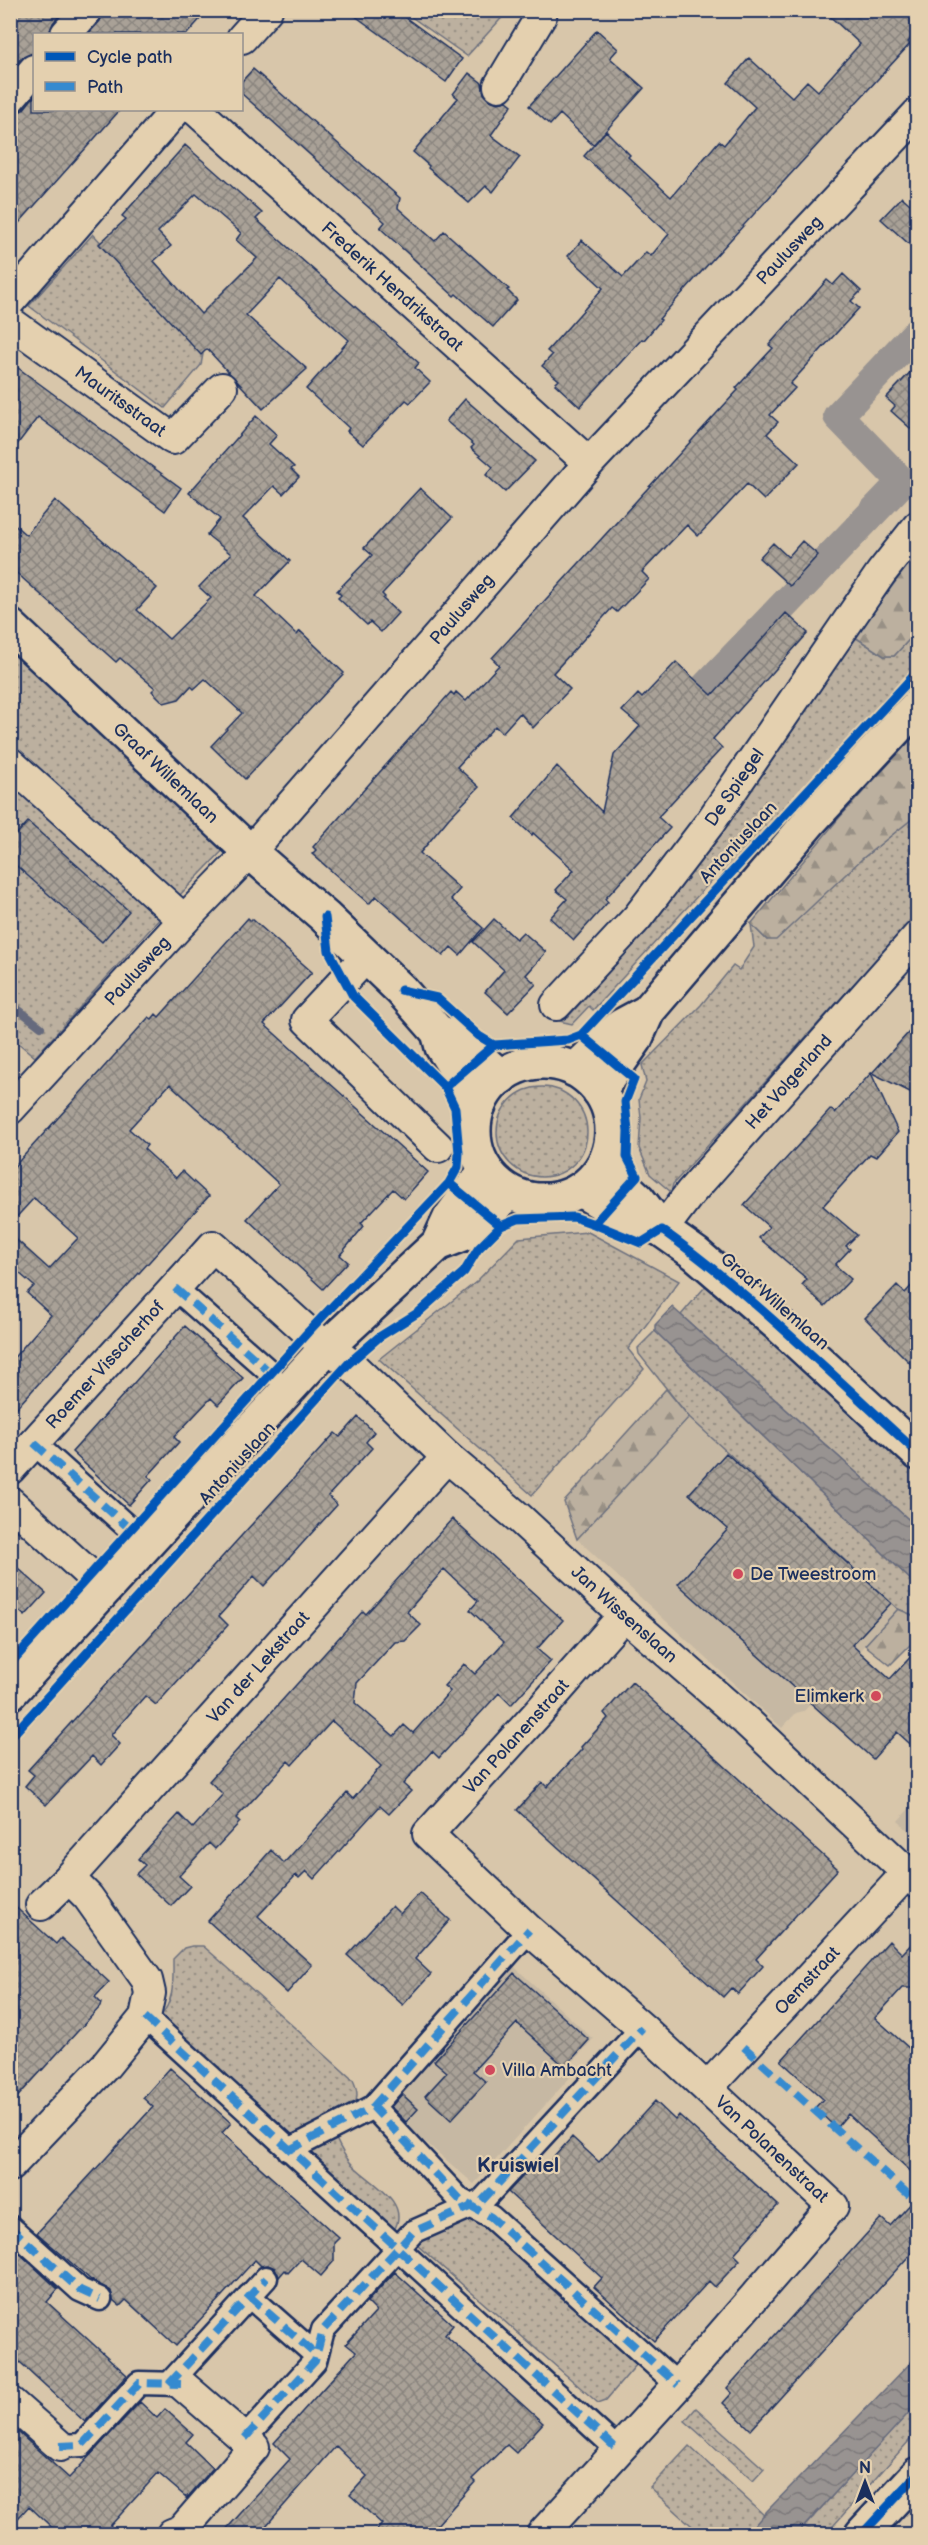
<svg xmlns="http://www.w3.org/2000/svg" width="928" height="2545" viewBox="0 0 928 2545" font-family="'Balsamiq Sans',sans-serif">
  <defs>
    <pattern id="grass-dots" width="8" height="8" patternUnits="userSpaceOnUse" patternTransform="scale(1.5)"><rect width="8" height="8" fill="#bcb09f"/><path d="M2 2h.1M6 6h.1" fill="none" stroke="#989085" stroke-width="1.8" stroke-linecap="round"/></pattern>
    <pattern id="forest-firs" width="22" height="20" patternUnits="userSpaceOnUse" patternTransform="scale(1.5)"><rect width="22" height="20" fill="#bcb09f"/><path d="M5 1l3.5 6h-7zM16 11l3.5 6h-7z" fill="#989085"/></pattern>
    <pattern id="water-waves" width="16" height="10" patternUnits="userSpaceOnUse" patternTransform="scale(1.5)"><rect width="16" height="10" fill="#989391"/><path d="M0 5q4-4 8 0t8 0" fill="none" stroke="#7b787a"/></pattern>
    <pattern id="building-cross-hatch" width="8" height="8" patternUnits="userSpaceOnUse" patternTransform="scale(1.5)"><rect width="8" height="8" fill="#a9a197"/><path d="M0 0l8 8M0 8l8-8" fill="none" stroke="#89847e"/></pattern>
  </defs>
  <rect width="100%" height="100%" fill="#d8c6aa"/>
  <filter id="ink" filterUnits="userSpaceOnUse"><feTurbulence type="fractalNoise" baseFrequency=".0167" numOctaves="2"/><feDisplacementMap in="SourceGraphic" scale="12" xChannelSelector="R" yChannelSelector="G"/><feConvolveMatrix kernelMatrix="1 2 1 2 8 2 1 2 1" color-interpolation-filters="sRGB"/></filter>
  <g filter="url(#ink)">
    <!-- built -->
    <path fill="#c6b8a3" d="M689 1417 898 1609 804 1711 796 1713 782 1728 577 1539Z
      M917 1800V1839L898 1821Z
      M507 1960 593 2039 568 2067 574 2073 474 2184 379 2102Z"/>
    <!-- grass -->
    <path fill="url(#grass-dots)" stroke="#6c707e" stroke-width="1.5" d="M403 11H508L467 56Z
      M93 234 203 354 201 365 165 408 29 306Z
      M917 631V666L728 871 714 873 713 879 593 1010 589 1006 572 1024 559 1021 562 1012 568 1017 642 935 677 887 680 888 684 882 674 886 855 637 884 656H894Z
      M10 648 228 845 177 898 11 746Z
      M10 774 163 915 35 1057 11 1037Z
      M917 815V914L673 1184 671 1192 650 1174 639 1148 641 1118 639 1099 646 1082 642 1065 701 1005 733 966 739 970 754 947 751 924 767 940 863 858Z
      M497 1132a45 45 0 1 1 90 0a45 45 0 1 1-90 0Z
      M588 1232 679 1281 628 1349 644 1369 532 1495 379 1359 476 1282 519 1238Z
      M710 1281 917 1473V1527L681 1315Z
      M655 1331 917 1586V1617L898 1609 689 1417 639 1354 638 1348Z
      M192 1946H203L217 1958 353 2080C365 2105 348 2113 331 2127 336 2140 341 2151 349 2161 365 2181 412 2200 394 2230L159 2018C175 2000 173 1982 173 1959L184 1948Z
      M496 2211 649 2350 606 2400 598 2403 417 2245 430 2224Z
      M917 2402V2432L826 2534 804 2527Z
      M696 2408 764 2469 753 2481 685 2421Z
      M689 2446 765 2516 748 2534H701L650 2488Z"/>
    <!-- forest -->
    <path fill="url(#forest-firs)" stroke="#6c707e" stroke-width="1.5" d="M917 552V631L894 656H884L855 637Z
      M917 733V815L863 858 776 940H767L751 924 839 818Z
      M666 1389 689 1417 577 1539 564 1502Z
      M898 1609 917 1617V1638L890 1665 865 1645Z"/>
    <!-- water -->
    <path fill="url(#water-waves)" stroke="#666b7d" stroke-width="1.5" d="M672 1307 917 1527V1586L655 1331V1325Z
      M917 2356V2404L797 2534H747L767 2511Z"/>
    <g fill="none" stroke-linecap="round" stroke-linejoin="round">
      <!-- stream -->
      <path stroke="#666b7d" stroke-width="8" d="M10 1003 41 1027"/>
      <!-- canal -->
      <path stroke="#989391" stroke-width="30" d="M691 702 902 482 838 416 918 331"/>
    </g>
    <!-- building -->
    <path fill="url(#building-cross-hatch)" stroke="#1b2f5e" stroke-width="1.5" fill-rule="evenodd" d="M10 10H64L53 23 49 34H34V53L21 58 10 71Z
      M104 10H208L187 34H88L100 21Z
      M347 10H395L462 59 446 82Z
      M823 10H906L918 21V32L908 42 910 44 721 250 659 319 661 320 644 340 642 339 580 407 555 384 559 380 542 366 552 355 547 351 603 288 568 256 582 240 623 277 646 252 651 256 669 234 584 156 606 131 630 155 628 157 671 197 719 141 724 145 755 107 728 83 749 58 792 97 807 81 818 91 860 44Z
      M597 30 618 49 610 58 644 88 593 145 560 114 550 125 529 106Z
      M253 69 400 198 398 208 435 241 444 231 509 289 507 290 517 300 493 327 456 294 454 296 380 228 385 222 242 94V81Z
      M469 73 482 83 484 94 490 100 498 103 507 101 512 105 491 135 520 157 493 192 486 186 469 203 428 168 429 166 413 152 458 98 453 94Z
      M34 96V110H120L10 233V115L23 110Z
      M185 145 262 213 256 219 419 363 415 368 430 382 410 403 406 400 363 445 347 431 349 428 306 389 349 340 280 279 246 315 307 369 263 409 207 349 201 355 99 244 126 219 122 216ZM196 194 241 233 236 240 257 258 201 314 154 261 171 246 158 232Z
      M902 197 918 211V252L881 219Z
      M843 274 861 291 851 301 859 308 790 384 795 388 770 415 778 422 767 434 799 463 764 500 747 484 698 536 687 525 642 572 649 579 617 612 612 608 553 673 570 689 533 728 520 713 502 733 495 726 457 767 479 787 449 818 420 853 460 889 451 899 483 928 460 955 451 947 443 956 376 896 369 904 312 854 316 850 313 847 451 692 454 695 456 692 466 701 499 665 492 658 738 390 736 388 773 348 769 345 827 280 833 285Z
      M10 362 181 488 165 511 38 417 10 454Z
      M918 364V435L891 411 895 406 886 398Z
      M465 399 535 461 505 492 486 475 493 467 471 448 474 445 446 421Z
      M256 416 277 435 269 444 294 467 291 469 299 477 283 494 274 486 243 518 290 561 256 596 297 635 300 631 344 673 245 779 211 746 242 713 205 679 194 689 191 686 179 699 164 703 152 691 155 688 120 658 116 662 10 567V521L26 535 55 500 157 588 137 610 169 639 211 598 199 587 231 554 207 535 220 519 189 493Z
      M420 488 452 518 382 594 385 597 383 599 398 613 381 632 370 622 367 625 338 598 341 595 337 591 372 555 364 548Z
      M802 541 818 555 790 586 759 558 773 543 788 557Z
      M786 613 808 633 713 739 722 748 658 817 670 828 605 899 608 902 574 940 550 918 567 899 556 890 574 870 533 833 532 835 513 818 557 766 602 812 614 755 640 726 622 711 638 694 642 698 676 662 712 695Z
      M28 822 129 911 102 942 10 860V841Z
      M248 918 251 921 252 919 312 972 264 1024 428 1172 404 1199 393 1189 361 1223 364 1226 340 1255 348 1262 323 1289 247 1219 279 1184 170 1084 129 1129 147 1145 144 1149 176 1178 182 1171 209 1196 10 1415V1362L51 1315 27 1293 34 1286 10 1265V1234L49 1269 78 1238 34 1198 10 1224V1171L149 1017 152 1019 156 1014 159 1017Z
      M494 919 516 939 523 932 546 952 526 975 536 984 508 1013 485 992 504 970 473 942Z
      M918 1022V1096L872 1073Z
      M871 1073 898 1132 876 1157 870 1154 823 1206 857 1235 846 1246 850 1249 835 1265 851 1279 825 1306 802 1285 807 1279 759 1238 769 1227 744 1205 831 1109 835 1113Z
      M918 1279V1371L865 1318 897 1285 905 1293Z
      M185 1326 243 1378 218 1405 211 1398 174 1437 179 1442 148 1476 152 1479 129 1505 72 1452Z
      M358 1417 374 1432 366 1442 372 1448 328 1496 337 1505 264 1586 254 1576 236 1597 219 1616 228 1625 156 1705 145 1696 111 1735 120 1744 101 1765 92 1756 46 1805 25 1786 34 1775 28 1770 335 1433 340 1437Z
      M726 1453 891 1603 852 1645 890 1679 918 1649V1751L897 1732 873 1759 678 1584 728 1529 689 1494Z
      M452 1519 563 1620 537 1649 551 1661 511 1705 499 1693 439 1758 432 1751 403 1784 411 1791 389 1814 380 1806 314 1879 306 1871 299 1878 296 1875 258 1916 312 1965 287 1993 208 1921 271 1850 284 1863 347 1793 353 1799 381 1766 332 1721 292 1765 288 1761 262 1790 236 1818 240 1822 215 1849 209 1843 179 1876 190 1886 171 1906 136 1874 145 1865 138 1859 179 1814 193 1828 223 1794 209 1781 363 1611 366 1614ZM444 1569 478 1601 470 1610 504 1642 475 1674 464 1664 444 1686 450 1691 413 1733 404 1725 394 1736 355 1703 357 1683 395 1642 405 1641 421 1625 407 1612Z
      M10 1561 46 1593 25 1616 10 1603Z
      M632 1682 838 1869 756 1959 763 1966 738 1994 731 1988 723 1997 517 1810 542 1782 547 1787 582 1749 581 1747 608 1718 604 1713Z
      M420 1893 450 1920 415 1959 431 1974 403 2005 347 1955 392 1906 400 1914Z
      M10 1902 56 1944 61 1938 109 1982 95 1997 101 2003 100 2007 10 2105Z
      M918 1937V1988H902L875 2018 918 2056V2178L848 2114 836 2128 815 2108 823 2099 781 2061 889 1941 902 1954Z
      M514 1973 589 2040 565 2067 517 2023 473 2071 486 2082 451 2120 425 2096 447 2072 434 2061Z
      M170 2068 231 2123 222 2133 339 2238 334 2243V2261L321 2276 301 2259 288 2273 285 2270 279 2277 275 2268 268 2265 261 2266 255 2260 176 2346 126 2300 120 2306 113 2300 111 2291 91 2280 37 2233 153 2107 143 2098Z
      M402 2094 418 2109 406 2122 391 2107Z
      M655 2101 675 2120 679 2115 778 2205 734 2254 740 2260 715 2287 709 2281 654 2341 594 2287 602 2278 508 2192 536 2162 543 2169 572 2137 599 2162Z
      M918 2196V2246L751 2430 723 2403 732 2393 727 2388 881 2218 890 2226Z
      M19 2253 58 2289 47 2302 127 2375 85 2422 10 2353V2266Z
      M395 2272 453 2325 445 2335 543 2423 516 2453 507 2445 472 2479 475 2482 428 2535H373L382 2524 350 2495 367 2476 336 2446 258 2535H221L290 2459 274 2443 356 2352 346 2344 376 2311 367 2302Z
      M140 2402 157 2418 165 2409 193 2434 186 2442 213 2468 187 2498 158 2473 102 2535H60L29 2506 10 2527V2425L69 2478Z"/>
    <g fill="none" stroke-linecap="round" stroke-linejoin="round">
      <defs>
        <path id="pedestrian" d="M175 1288 271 1373
          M34 1443 131 1530
          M145 2017 618 2450
          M373 2107 529 1930
          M289 2150 373 2107 460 2200 491 2217 678 2385
          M10 2227 80 2290 100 2299
          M249 2296 316 2355
          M169 2384 266 2278
          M245 2438 315 2361 323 2330 413 2232 481 2202 642 2028
          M60 2446 82 2445 139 2383 181 2384"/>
        <g id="minor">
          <path d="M66 34 87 10"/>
          <path d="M242 38 267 10"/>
          <path d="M499 86 541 16 537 10"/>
          <path d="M10 98 34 70"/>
          <path id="s1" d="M196 110 589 463"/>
          <path d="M10 301 176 110"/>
          <path id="s2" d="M10 322 173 439 222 388"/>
          <path d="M10 763 184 920"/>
          <path d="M367 956 307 1020 438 1147"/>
          <path id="s3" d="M556 1005 637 918 709 824 881 573 918 526"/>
          <path id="s4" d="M10 1109 184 920 250 852 589 463 918 113"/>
          <path id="s5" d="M662 1230 690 1193 918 936"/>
          <path id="s6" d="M10 1469 213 1246 308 1332 349 1363 447 1457 518 1517 624 1615 746 1721 918 1883"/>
          <path d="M10 1502 90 1575 102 1592"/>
          <path d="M41 1905 69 1878"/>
          <path id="s7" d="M707 2088 907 1873"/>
          <path id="s8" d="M10 2166 106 2065 145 2017 150 1993 147 1980 88 1897 69 1878 447 1457"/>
          <path d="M10 2402 60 2446"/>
          <path d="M172 2534 182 2530 254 2447 181 2384"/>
          <path id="s9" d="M542 2534 678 2385 833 2206 642 2028 529 1930 428 1834 538 1713 624 1615"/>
        </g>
        <g id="tertiary">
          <path id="s10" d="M10 626 250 852 325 917 401 990 438 1032 442 1047 479 1105"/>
          <path d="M438 1032 456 1038 501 1077"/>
          <path d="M603 1166 638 1199 662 1230 696 1254 781 1327 918 1453"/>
          <path d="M580 1190 633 1221 658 1228"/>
          <path d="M862 2534 918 2474"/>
        </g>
        <path id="secondary" d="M474 1131a69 69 0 1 1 138 0a69 69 0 1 1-138 0Z
          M575 1070 621 1026 647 1012
          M599 1091 635 1040 648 1011 811 820 918 705
          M438 1244 450 1218 486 1170
          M10 1693 328 1346 438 1244 466 1233 509 1192"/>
      </defs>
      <!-- pedestrian casing -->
      <use href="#pedestrian" stroke="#1b2f5e" stroke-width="27"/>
      <!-- minor casing -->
      <use href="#minor" stroke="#1b2f5e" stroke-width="34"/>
      <!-- tertiary casing -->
      <use href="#tertiary" stroke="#1b2f5e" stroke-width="38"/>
      <!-- secondary casing -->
      <use href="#secondary" stroke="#1b2f5e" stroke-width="38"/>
      <!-- pedestrian -->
      <use href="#pedestrian" stroke="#e4d0af" stroke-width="22"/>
      <!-- minor -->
      <use href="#minor" stroke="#e4d0af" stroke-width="30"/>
      <!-- tertiary -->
      <use href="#tertiary" stroke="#e4d0af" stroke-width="33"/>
      <!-- secondary -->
      <use href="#secondary" stroke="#e4d0af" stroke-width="33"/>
      <!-- quiet -->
      <path stroke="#368acf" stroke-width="8" stroke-dasharray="15 8" stroke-linecap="butt" d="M175 1288 271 1373
        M34 1443 131 1530
        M145 2017 618 2450
        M744 2047 918 2203
        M373 2107 529 1930
        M289 2150 373 2107 460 2200 491 2217 678 2385
        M10 2227 80 2290 100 2299
        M249 2296 316 2355
        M169 2384 266 2278
        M245 2438 315 2361 323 2330 413 2232 481 2202 642 2028
        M60 2446 82 2445 139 2383 181 2384"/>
      <defs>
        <path id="cycleway" d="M325 917 329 951 353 996 445 1087
          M401 990 437 998 479 1036 494 1045
          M581 1035 634 1079 625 1102 628 1131 627 1157 637 1176 594 1224 574 1217 518 1219 501 1226 449 1183 458 1167 459 1153 455 1108 445 1087 494 1045 568 1040Z
          M581 1035 918 671
          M594 1224 641 1243 662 1230
          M662 1230C754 1296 834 1377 918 1453
          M10 1664 308 1332 449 1183
          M10 1738 349 1363 379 1337 419 1312 464 1272 478 1249 501 1226
          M862 2534 918 2474"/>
      </defs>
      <!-- cycleway casing -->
      <use href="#cycleway" stroke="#e4d0af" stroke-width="13"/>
      <!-- cycleway -->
      <use href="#cycleway" stroke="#0057b8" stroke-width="9"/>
    </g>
  </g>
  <!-- markers -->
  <g fill="#d1495b" stroke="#e4d0af" stroke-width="2">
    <circle cx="738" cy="1574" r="6"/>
    <circle cx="876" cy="1696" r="6"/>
    <circle cx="490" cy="2070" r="6"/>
  </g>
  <g text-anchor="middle" stroke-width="4.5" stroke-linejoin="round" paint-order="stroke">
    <!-- street labels -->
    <g font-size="18" fill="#1b2f5e" stroke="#e4d0af">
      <text dy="6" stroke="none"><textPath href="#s4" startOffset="1160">Paulusweg</textPath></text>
      <text dy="6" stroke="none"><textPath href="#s1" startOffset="264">Frederik Hendrikstraat</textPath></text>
      <text dy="6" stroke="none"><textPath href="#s2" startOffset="136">Mauritsstraat</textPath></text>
      <text dy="6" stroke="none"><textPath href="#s4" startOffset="674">Paulusweg</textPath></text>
      <text dy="6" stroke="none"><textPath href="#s10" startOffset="214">Graaf Willemlaan</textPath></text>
      <text dy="6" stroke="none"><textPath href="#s3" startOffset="282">De Spiegel</textPath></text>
      <text transform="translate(738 842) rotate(-47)" y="6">Antoniuslaan</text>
      <text dy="6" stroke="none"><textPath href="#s4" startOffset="188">Paulusweg</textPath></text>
      <text dy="6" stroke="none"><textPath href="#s5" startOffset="195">Het Volgerland</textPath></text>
      <text transform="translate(775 1301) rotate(41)" y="6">Graaf Willemlaan</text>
      <text dy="6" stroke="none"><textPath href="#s6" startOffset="141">Roemer Visscherhof</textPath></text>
      <text transform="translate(237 1463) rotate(-48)" y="6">Antoniuslaan</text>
      <text dy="6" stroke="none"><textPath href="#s6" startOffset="854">Jan Wissenslaan</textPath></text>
      <text dy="6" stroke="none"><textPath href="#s8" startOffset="651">Van der Lekstraat</textPath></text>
      <text dy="6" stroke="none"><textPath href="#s9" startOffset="1120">Van Polanenstraat</textPath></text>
      <text dy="6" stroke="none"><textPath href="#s7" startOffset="147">Oemstraat</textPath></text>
      <text transform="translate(772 2149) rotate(43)" y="6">Van Polanenstraat</text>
    </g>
    <!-- poi labels -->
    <g font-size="18" fill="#1b2f5e" stroke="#e4d0af" text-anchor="start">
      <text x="750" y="1580">De Tweestroom</text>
      <text x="864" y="1702" text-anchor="end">Elimkerk</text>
      <text x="502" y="2076">Villa Ambacht</text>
    </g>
    <!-- neighbourhood labels -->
    <g font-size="20" font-weight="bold" fill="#1b2f5e" stroke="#e4d0af">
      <text x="518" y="2172">Kruiswiel</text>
    </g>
  </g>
  <!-- margin -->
  <rect width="928" height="2545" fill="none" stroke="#e4d0af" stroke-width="36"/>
  <rect x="18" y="18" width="892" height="2509" fill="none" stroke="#1b2f5e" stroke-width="2" filter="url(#ink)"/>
  <!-- legend -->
  <rect x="33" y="33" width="210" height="78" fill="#e4d0af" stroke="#94908f" stroke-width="1.5"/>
  <rect x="45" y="52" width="30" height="9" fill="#0057b8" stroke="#94908f" stroke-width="1.5"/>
  <text x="87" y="63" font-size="18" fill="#1b2f5e">Cycle path</text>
  <rect x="45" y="82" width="30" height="9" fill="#368acf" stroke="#94908f" stroke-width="1.5"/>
  <text x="87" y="93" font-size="18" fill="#1b2f5e">Path</text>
  <!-- north arrow -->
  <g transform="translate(865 2482)" stroke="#e4d0af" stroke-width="4.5" paint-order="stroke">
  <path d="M0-4.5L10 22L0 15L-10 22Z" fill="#1b2f5e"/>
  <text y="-9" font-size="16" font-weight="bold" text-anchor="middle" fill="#1b2f5e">N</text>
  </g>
</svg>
